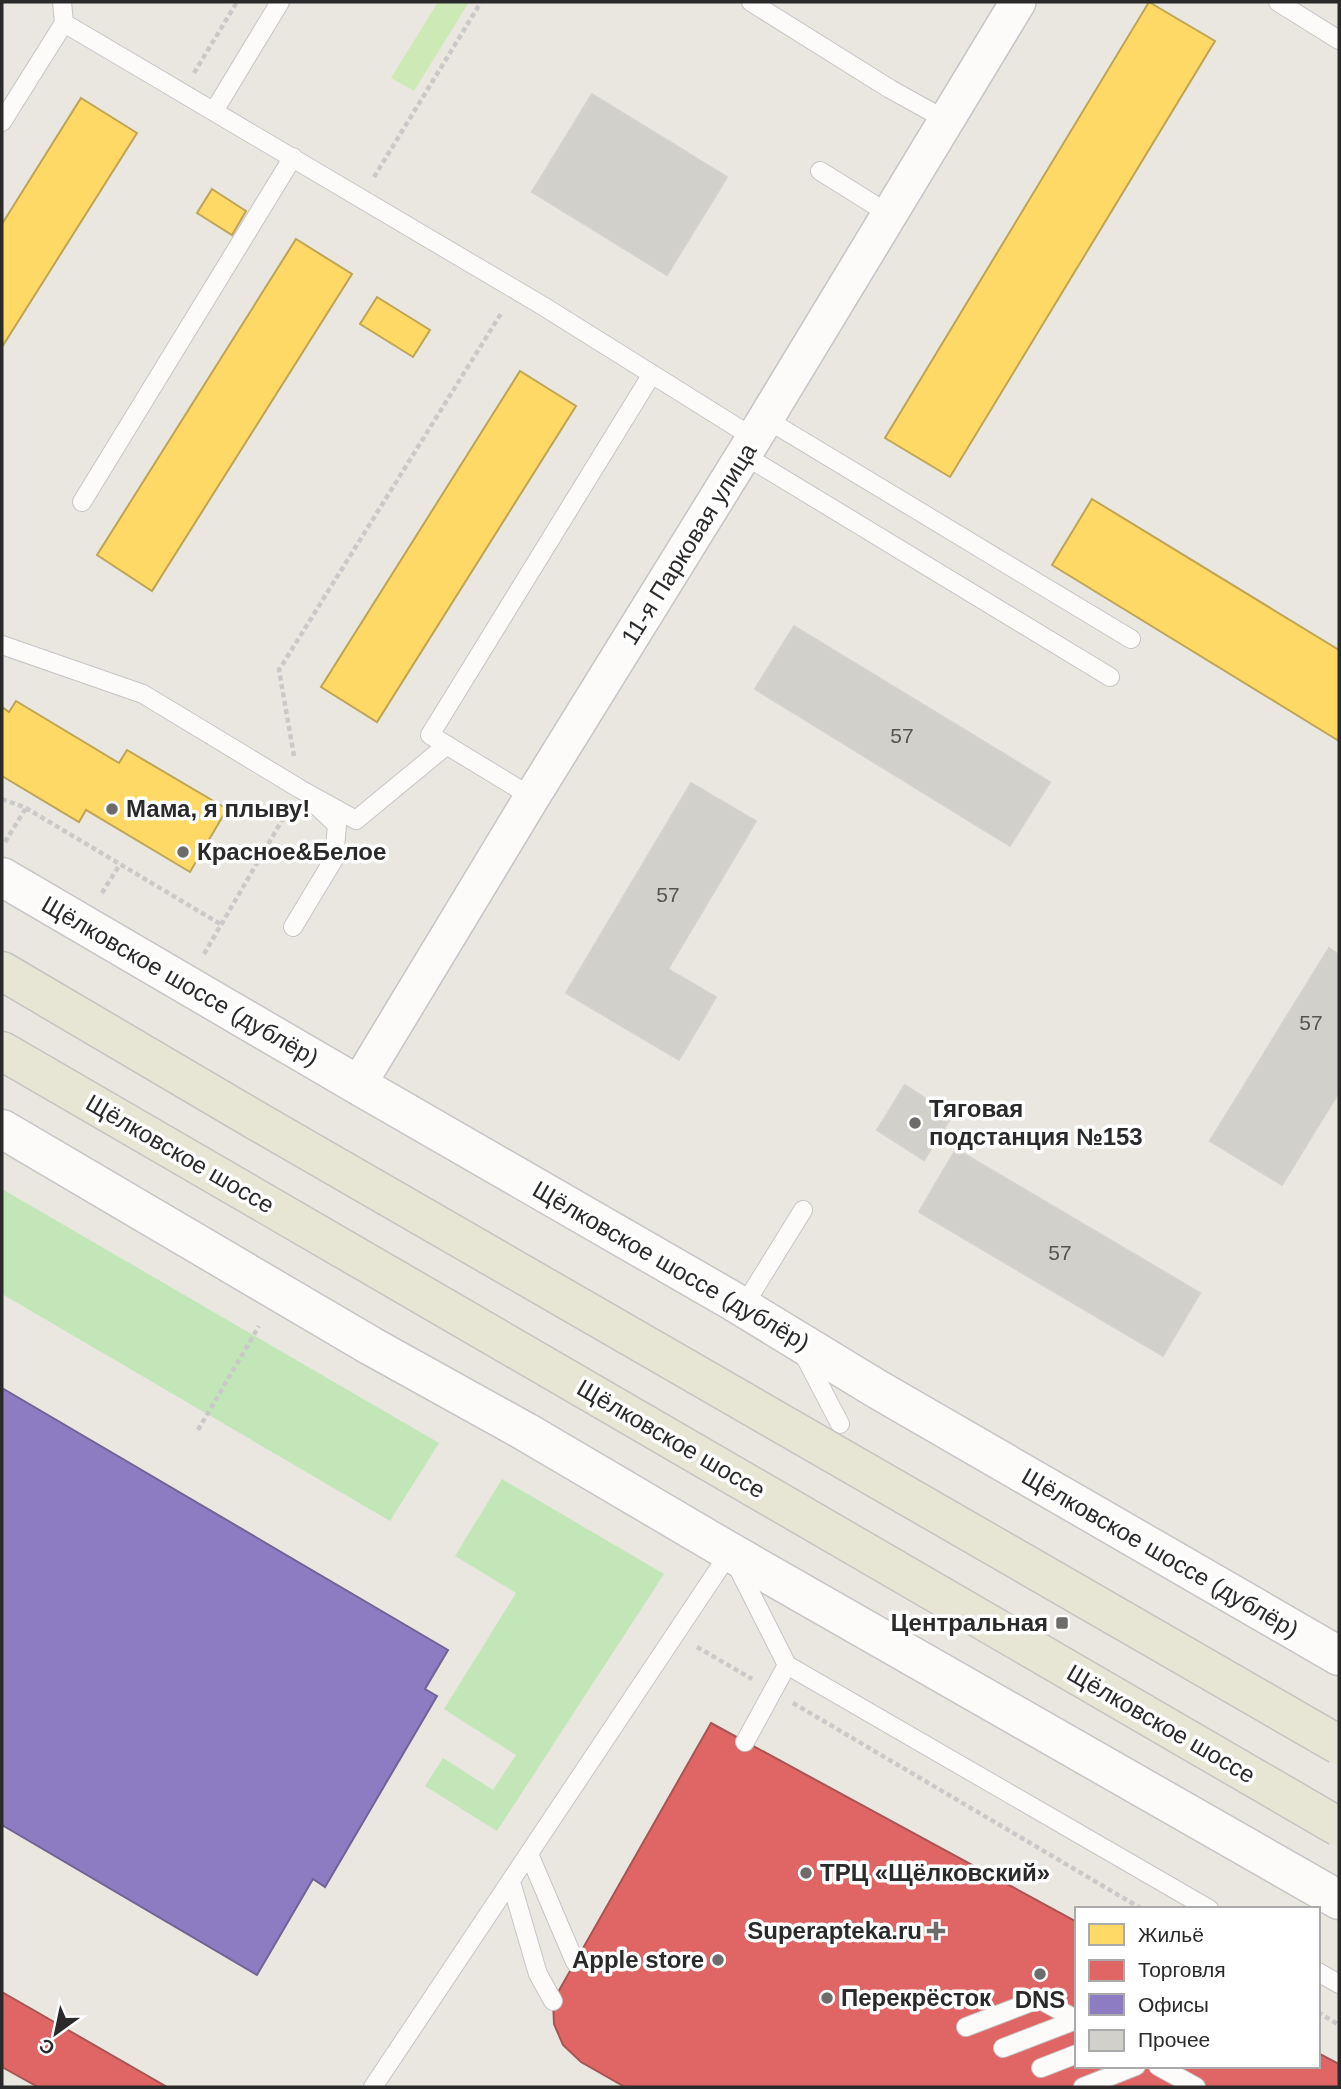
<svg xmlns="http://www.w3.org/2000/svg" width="1341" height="2089" viewBox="0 0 1341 2089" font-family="Arial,sans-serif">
  <rect width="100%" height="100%" fill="#e9e7e0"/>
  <!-- grass -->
  <path fill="#c2e6b8" d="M2 1189 439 1443 390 1521 2 1294Z
    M502 1479 664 1574 497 1831 425 1786 443 1758 493 1790 516 1755 444 1709 516 1593 455 1556Z"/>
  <!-- pitch -->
  <path fill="#cdeab6" d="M438 2H469L414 91 391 78Z"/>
  <!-- homes -->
  <path fill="#ffd966" stroke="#bfa454" stroke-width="2" d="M1149 2 1215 41 950 477 885 438Z
    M81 98 137 133 2 347V224Z
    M212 189 246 211 232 235 197 213Z
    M296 239 352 274 152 591 97 555Z
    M377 297 430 330 413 357 360 324Z
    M520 371 576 406 377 722 321 687Z
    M1092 499 1339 650V741L1052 565Z
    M16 701 119 763 127 750 227 809 190 872 86 810 79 822 2 776V707L9 712Z"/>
  <!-- shops -->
  <path fill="#e06666" stroke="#a95454" stroke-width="2" d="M711 1723 1077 1922V2066H1318V2053L1339 2064V2087H625L581 2062 563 2045 554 2024 553 2001Z
    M2 1992 167 2087H38L2 2067Z"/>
  <!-- offices -->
  <path fill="#8e7cc3" stroke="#706395" stroke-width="2" d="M2 1388 448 1650 425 1689 437 1696 325 1887 313 1879 257 1975 2 1825Z"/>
  <!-- building -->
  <path fill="#d2d0cb" stroke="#d4d2cc" stroke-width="2" d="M592 94 727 177 667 275 532 192Z
    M794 626 1050 782 1010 846 755 689Z
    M691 783 756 821 668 969 716 997 679 1060 566 993Z
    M1329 948 1339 955V1092L1282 1185 1210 1141Z
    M905 1085 952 1116 924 1160 877 1130Z
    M956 1149 1200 1293 1163 1356 919 1212Z"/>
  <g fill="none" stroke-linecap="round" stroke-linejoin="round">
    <defs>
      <path id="service" d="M62 2 64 23
        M751 2 890 89 946 120
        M1278 2 1339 40
        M214 111 280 2
        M2 122 64 23 543 306 754 438
        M820 171 889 214
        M766 419 1131 639
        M744 455 1110 677
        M82 502 293 157
        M2 645 143 694 300 789 356 820 447 745
        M532 797 430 735 652 374
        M293 927 334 859 337 825 317 806
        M743 1307 803 1210
        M803 1353 840 1424
        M735 1562 787 1665 1209 1909
        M745 1742 787 1665
        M529 1854 575 1962
        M511 1882 538 1974 553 2001
        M1318 1972 1339 1984
        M966 2027 1039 1999 1077 2020
        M1003 2048 1076 2020
        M1158 2066 1196 2087
        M1041 2068 1077 2054
        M373 2087 730 1552
        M1083 2087 1136 2066"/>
      <path id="minor" d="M358 1085 532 797 754 438 1018 2"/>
      <path id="secondary" d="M2 877 358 1085 731 1300 877 1389 1339 1656
        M2 1129 371 1346 526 1432 730 1552 1339 1900"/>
      <path id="primary" d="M2 971 255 1120
        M2 1051 221 1178"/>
    </defs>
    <!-- service casing -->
    <use href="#service" stroke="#c6c5c6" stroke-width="20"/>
    <!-- minor casing -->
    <use href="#minor" stroke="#c6c5c6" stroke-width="38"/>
    <!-- secondary casing -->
    <use href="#secondary" stroke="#c6c5c6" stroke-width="41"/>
    <!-- primary casing -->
    <use href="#primary" stroke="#c4c4c1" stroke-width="41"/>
    <!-- path -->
    <path stroke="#cac9c8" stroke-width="4.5" stroke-dasharray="5 3.5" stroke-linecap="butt" d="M194 73 237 2
      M374 177 481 2
      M294 756 279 670 502 312
      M2 799 26 808 222 925
      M5 842 26 808
      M102 893 120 864
      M204 954 288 810
      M198 1430 259 1326
      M697 1647 752 1679
      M793 1703 1142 1909
      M1318 2012 1339 2025"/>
    <!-- service -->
    <use href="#service" stroke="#fcfbfa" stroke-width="18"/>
    <!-- minor -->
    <use href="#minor" stroke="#fcfbfa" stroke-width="35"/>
    <!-- secondary -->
    <use href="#secondary" stroke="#fcfbfa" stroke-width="38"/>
    <!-- primary -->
    <use href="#primary" stroke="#e7e5d3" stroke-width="38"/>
    <defs>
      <path id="primary-bridge" d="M255 1120 1339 1745
        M221 1178 1339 1827"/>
    </defs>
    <!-- primary-bridge casing -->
    <use href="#primary-bridge" stroke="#c4c4c1" stroke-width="41" stroke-linecap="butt"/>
    <!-- primary-bridge -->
    <use href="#primary-bridge" stroke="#e7e5d3" stroke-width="38"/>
  </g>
  <!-- markers -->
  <g fill="#6d6c6a" stroke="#fff" stroke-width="2.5">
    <circle cx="112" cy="809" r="7"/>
    <circle cx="183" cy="852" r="7"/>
    <circle cx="915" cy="1123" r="7"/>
    <rect x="1055" y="1616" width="14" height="14" rx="3.5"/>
    <circle cx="806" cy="1873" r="7"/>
    <path d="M932.5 1920.5h7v7h7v7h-7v7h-7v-7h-7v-7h7z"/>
    <circle cx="718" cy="1960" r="7"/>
    <circle cx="1040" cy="1974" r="7"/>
    <circle cx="827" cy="1998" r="7"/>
  </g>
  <g text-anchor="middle" stroke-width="7" stroke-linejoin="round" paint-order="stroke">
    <!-- number labels -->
    <g font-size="21" fill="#555453">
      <text x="902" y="743">57</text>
      <text x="668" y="902">57</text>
      <text x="1311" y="1030">57</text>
      <text x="1060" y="1260">57</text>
    </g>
    <!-- street labels -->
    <g font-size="24" fill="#2a2a2a" stroke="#fff">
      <text transform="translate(689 544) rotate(-58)" y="8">11-я Парковая улица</text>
      <text transform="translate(180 981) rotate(30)" y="8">Щёлковское шоссе (дублёр)</text>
      <text transform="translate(180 1154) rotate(30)" y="8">Щёлковское шоссе</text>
      <text transform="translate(671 1266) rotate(30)" y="8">Щёлковское шоссе (дублёр)</text>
      <text transform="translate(671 1439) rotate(30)" y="8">Щёлковское шоссе</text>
      <text transform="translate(1160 1553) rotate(30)" y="8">Щёлковское шоссе (дублёр)</text>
      <text transform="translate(1161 1724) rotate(30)" y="8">Щёлковское шоссе</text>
    </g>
    <!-- poi labels -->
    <g font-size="24" font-weight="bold" fill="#2a2a2a" stroke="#fff" text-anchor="start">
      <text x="126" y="817">Мама, я плыву!</text>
      <text x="197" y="860">Красное&amp;Белое</text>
      <text x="929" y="1117">Тяговая<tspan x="929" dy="28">подстанция №153</tspan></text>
      <text x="1048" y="1631" text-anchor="end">Центральная</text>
      <text x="820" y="1881">ТРЦ «Щёлковский»</text>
      <text x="922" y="1939" text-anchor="end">Superapteka.ru</text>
      <text x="704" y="1968" text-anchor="end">Apple store</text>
      <text x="841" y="2006">Перекрёсток</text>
      <text x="1040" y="2008" text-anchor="middle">DNS</text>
    </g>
  </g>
  <!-- border -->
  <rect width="1341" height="2089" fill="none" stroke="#2a2a2a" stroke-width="7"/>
  <!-- legend -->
  <rect x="1075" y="1907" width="245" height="161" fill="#ffffff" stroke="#aaaaaa" stroke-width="2"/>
  <rect x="1089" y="1924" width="35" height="21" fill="#ffd966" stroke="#aaaaaa" stroke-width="2"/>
  <text x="1138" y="1942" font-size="21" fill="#2a2a2a">Жильё</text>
  <rect x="1089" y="1960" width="35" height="21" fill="#e06666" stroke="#aaaaaa" stroke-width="2"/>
  <text x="1138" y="1977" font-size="21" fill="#2a2a2a">Торговля</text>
  <rect x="1089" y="1994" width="35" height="21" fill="#8e7cc3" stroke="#aaaaaa" stroke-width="2"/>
  <text x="1138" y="2012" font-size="21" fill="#2a2a2a">Офисы</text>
  <rect x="1089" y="2030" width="35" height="21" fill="#d2d0cb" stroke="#aaaaaa" stroke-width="2"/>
  <text x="1138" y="2047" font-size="21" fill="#2a2a2a">Прочее</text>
  <!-- north arrow -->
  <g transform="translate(56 2033) rotate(213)" stroke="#ffffff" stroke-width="5" paint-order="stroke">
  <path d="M0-5L12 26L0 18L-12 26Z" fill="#2a2a2a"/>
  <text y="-10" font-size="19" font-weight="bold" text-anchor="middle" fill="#2a2a2a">С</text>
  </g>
</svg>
